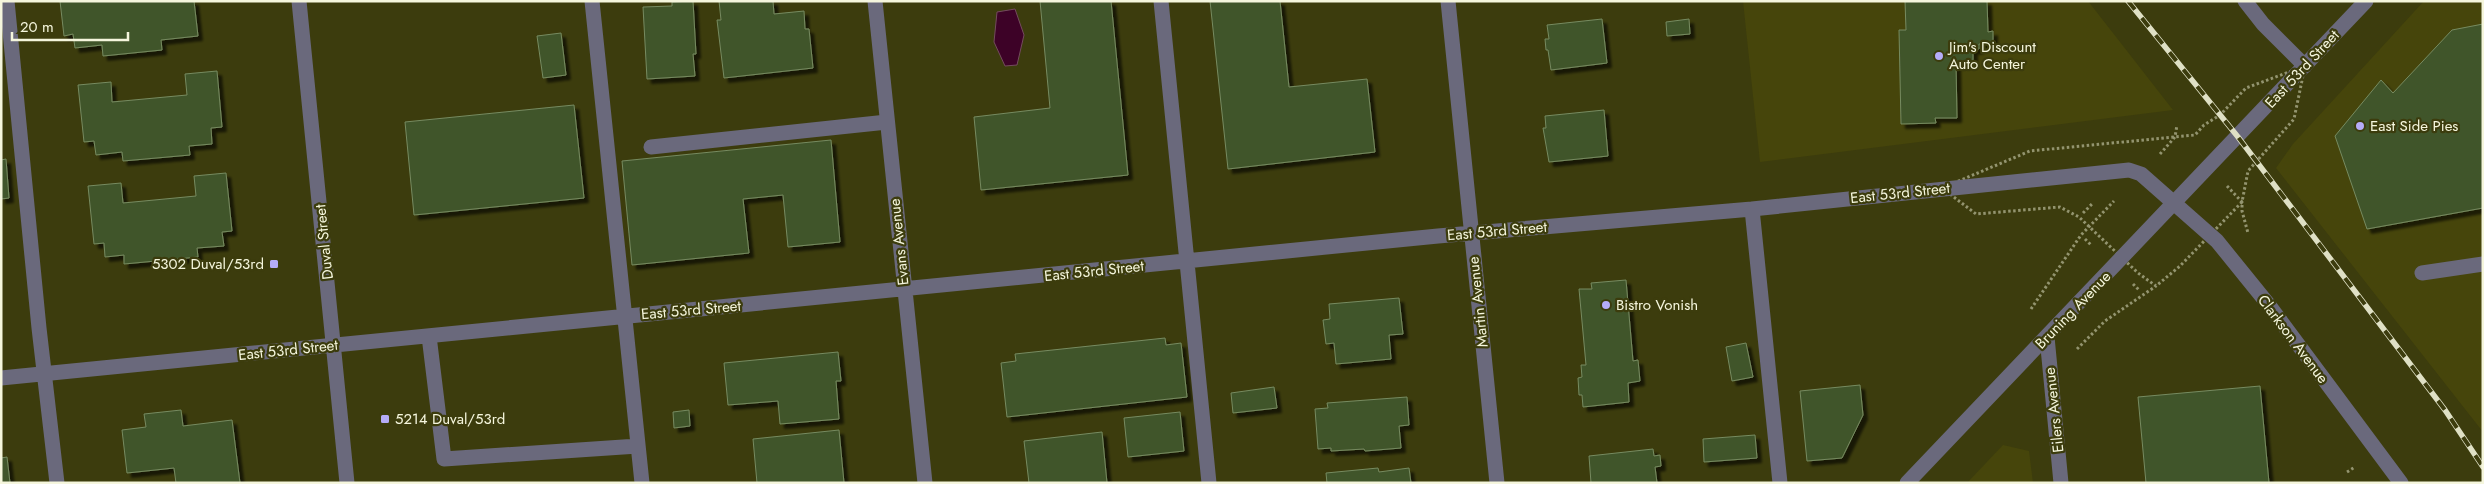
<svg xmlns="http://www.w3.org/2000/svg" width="2484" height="484" viewBox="0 0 2484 484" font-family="Jost,sans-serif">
  <defs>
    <filter id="shadow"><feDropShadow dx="4.5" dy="4.5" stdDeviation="1" flood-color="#0009"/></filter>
  </defs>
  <rect width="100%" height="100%" fill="#3c3c0d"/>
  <!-- built -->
  <path fill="#46450b" d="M1743 1H2088L2173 110 1760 162Z
    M2424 1H2483V432L2276 168 2293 144Z
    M2003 445 2029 451 2033 483H1967Z"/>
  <!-- water -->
  <path fill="#3d0227" stroke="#744b5e" d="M1015 9 1024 35 1017 65 1005 66 994 42 997 12Z"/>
  <!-- building -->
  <path fill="#41542c" stroke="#768b60" filter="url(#shadow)" d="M60 1H194L198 36 161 40 162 50 103 56 102 45 75 48 73 34 64 36Z
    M693 1 696 54H693L695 76 647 79 643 7 672 6V2Z
    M719 1H773L774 14 804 11 805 29H809L813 68 724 78 717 20H721Z
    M1040 1H1111L1128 175 981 190 974 117 1050 108Z
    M1210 1H1280L1289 87 1367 79 1375 152 1228 169Z
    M1905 1H1987L1988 32 1993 31V44H1979V49L1973 50V63L1956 64 1957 118H1935L1936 123 1901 124 1899 30H1906Z
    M1602 19 1607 63 1551 70 1548 50H1546L1545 39H1549L1547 25Z
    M1689 19 1690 34 1667 36 1666 22Z
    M2483 24V208L2367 229 2335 136 2381 80 2393 93 2452 30Z
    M561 33 566 75 543 78 537 36Z
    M217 71 222 127 211 128 212 144 189 146 190 155 123 161 122 152 96 155 94 141 84 142 78 85 111 82 112 102 187 95 185 74Z
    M574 105 584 198 414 215 405 122Z
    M1604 110 1608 156 1549 162 1543 128H1546L1545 116Z
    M831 140 840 242 788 247 783 195 743 199 749 253 632 265 622 161Z
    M6 159 9 198 1 199V160Z
    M226 173 232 231 222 232 224 246 197 248 198 257 124 264V255L105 257 104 243 94 244 88 186 121 183 123 203 196 196 194 176Z
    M1626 280 1633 361 1638 360 1640 381 1628 383 1629 402 1583 407 1582 395H1579L1578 378 1582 377 1581 365H1586L1579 289H1592L1591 283Z
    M1399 298 1403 334 1389 335 1391 359 1336 364 1334 343 1326 344 1323 320 1330 319 1329 304Z
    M1165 338 1166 345 1181 343 1187 397 1007 417 1001 363 1016 361 1015 354Z
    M1746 343 1753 377 1732 381 1726 347Z
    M838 352 841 381H836L839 419 780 424 778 401 728 405 724 363Z
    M1860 385 1863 415 1842 458 1807 461 1800 391Z
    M2260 386 2269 483H2146L2138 397Z
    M1274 387 1277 408 1233 413 1231 393Z
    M1407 397 1409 425 1399 426 1401 448 1365 451 1364 449 1331 451V448L1318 449 1315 409 1328 408 1327 403Z
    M181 410 183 426 232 420 240 483H176L174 468 127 473 122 430 146 427 144 414Z
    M689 410 690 426 674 428 673 412Z
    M1180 412 1184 451 1128 457 1124 418Z
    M839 430 844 483H757L753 439Z
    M1102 432 1107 483H1029L1024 441Z
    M1755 435 1757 458 1704 462 1703 439Z
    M1653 449 1654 456 1660 455 1661 466 1655 467 1657 483H1591L1589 456Z
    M7 457 10 483H1V458Z
    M1378 468 1379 472 1409 468 1411 483H1327L1326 473Z"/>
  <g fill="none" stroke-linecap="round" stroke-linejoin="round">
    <!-- path -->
    <path stroke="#93946f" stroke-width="3" stroke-dasharray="2.5 2.5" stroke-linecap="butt" d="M2305 66 2294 119 2248 171 2242 202 2180 266 2156 286 2138 273 2079 217 2060 207 1976 214 1942 188 2030 151 2195 135 2204 125 2220 115 2246 88Z
      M2160 154 2175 137 2177 125
      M2227 186 2242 202V211L2248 233
      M2083 213 2093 203
      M2085 239 2092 246
      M2133 284 2139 290
      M2031 309 2081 235 2114 201
      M2077 349 2105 321 2156 286
      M2347 472 2355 467"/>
    <!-- minor -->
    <path stroke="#6a697c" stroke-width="15" d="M7 1 39 328 57 483
      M299 1 347 483
      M592 1 642 483
      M875 1 925 483
      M1161 1 1209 483
      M1448 1 1497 483
      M2245 1 2263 24 2305 66
      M651 147 887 122
      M1752 209 1780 483
      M2422 273 2483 264
      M429 336 444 459 638 446
      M2047 337 2061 483
      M1 378 1438 236 1752 209 2129 170 2141 174 2217 241 2268 304 2401 483
      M1907 483 2366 1"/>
    <defs>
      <path id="rail" d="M2128 1 2238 137 2445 410 2483 467"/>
    </defs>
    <!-- rail casing -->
    <use href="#rail" stroke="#dfe0c5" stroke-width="5.5"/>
    <!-- rail -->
    <use href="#rail" stroke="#3c3c0d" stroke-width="4" stroke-dasharray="11" stroke-linecap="butt"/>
  </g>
  <!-- markers -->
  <g fill="#b5acf8" stroke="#3c3c0d" stroke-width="2">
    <circle cx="1939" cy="56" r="5"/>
    <circle cx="2360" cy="126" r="5"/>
    <rect x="269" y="259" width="10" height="10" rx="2.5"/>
    <circle cx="1606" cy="305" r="5"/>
    <rect x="380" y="414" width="10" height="10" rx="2.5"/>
  </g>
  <g text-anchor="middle" stroke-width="4.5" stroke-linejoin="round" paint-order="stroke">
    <!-- poi labels -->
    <g font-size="15" fill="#f5f6dd" stroke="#3c3c0d" text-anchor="start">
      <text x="1949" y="52">Jim's Discount<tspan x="1949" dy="17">Auto Center</tspan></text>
      <text x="2370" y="131">East Side Pies</text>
      <text x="264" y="269" text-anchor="end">5302 Duval/53rd</text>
      <text x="1616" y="310">Bistro Vonish</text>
      <text x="395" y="424">5214 Duval/53rd</text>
    </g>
    <!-- street labels -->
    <g font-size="15" fill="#f5f6dd" stroke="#3c3c0d">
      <text transform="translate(2302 69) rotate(-47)" y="5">East 53rd Street</text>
      <text transform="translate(1900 193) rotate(-6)" y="5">East 53rd Street</text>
      <text transform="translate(1497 231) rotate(-5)" y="5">East 53rd Street</text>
      <text transform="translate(324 242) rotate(-96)" y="5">Duval Street</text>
      <text transform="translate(899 242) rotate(-96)" y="5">Evans Avenue</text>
      <text transform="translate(1094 271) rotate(-6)" y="5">East 53rd Street</text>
      <text transform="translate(1478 302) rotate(-96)" y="5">Martin Avenue</text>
      <text transform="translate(691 310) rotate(-5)" y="5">East 53rd Street</text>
      <text transform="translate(2073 310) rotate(-46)" y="5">Bruning Avenue</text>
      <text transform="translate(2293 339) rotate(53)" y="5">Clarkson Avenue</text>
      <text transform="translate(288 350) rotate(-6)" y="5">East 53rd Street</text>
      <text transform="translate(2054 410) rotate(-96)" y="5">Eilers Avenue</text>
    </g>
  </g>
  <!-- border -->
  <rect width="2484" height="484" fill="none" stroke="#f5f6dd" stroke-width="5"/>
  <!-- scale -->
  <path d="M12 32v8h116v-8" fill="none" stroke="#f5f6dd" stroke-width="2.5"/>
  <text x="20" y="32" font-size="15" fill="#f5f6dd" stroke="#3c3c0d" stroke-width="4" paint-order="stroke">20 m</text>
</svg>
